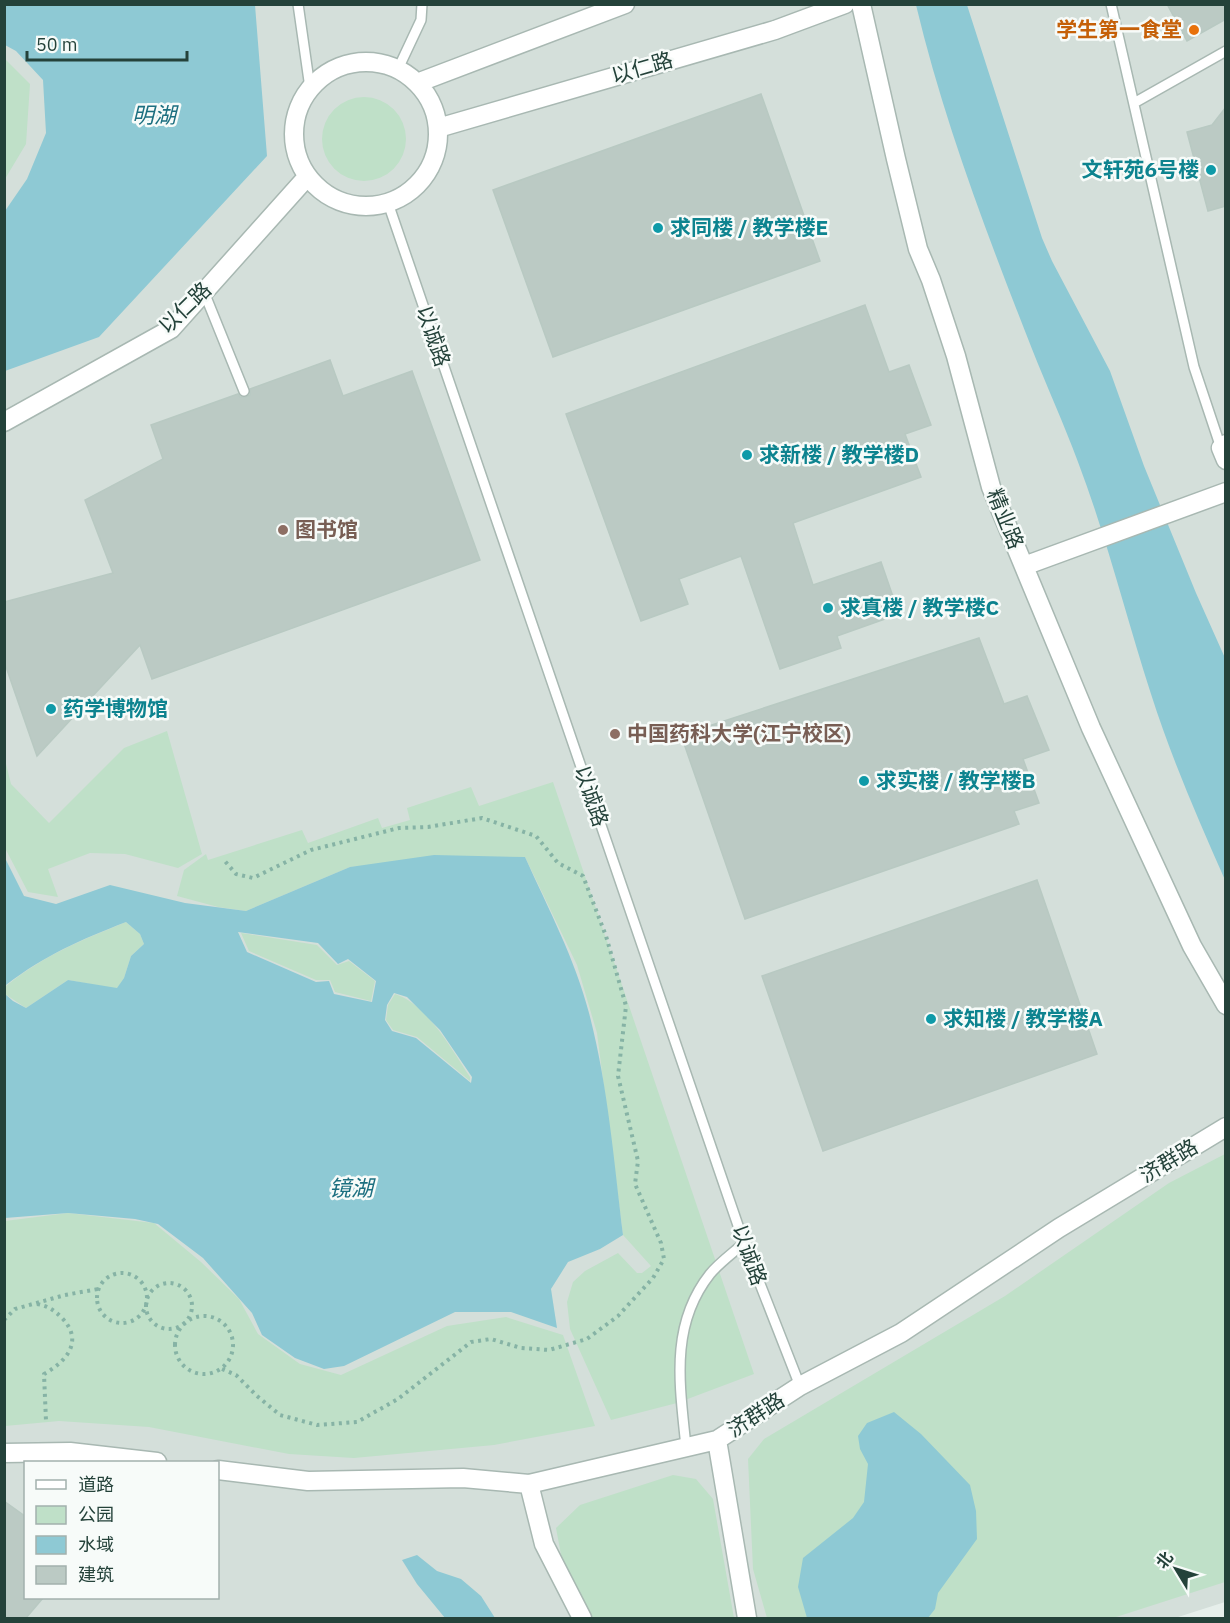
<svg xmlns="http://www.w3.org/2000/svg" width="1230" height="1623" viewBox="0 0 1230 1623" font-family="'IBM Plex Sans','Noto Sans SC',sans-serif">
  <rect width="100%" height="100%" fill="#e6efeb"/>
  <!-- built -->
  <path fill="#d4dfda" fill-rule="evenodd" d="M5 5H1225V1602L1175 1618H5ZM26 1462H218V1598H26Z"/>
  <!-- green -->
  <path fill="#bfe0c8" d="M5 59 30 84 26 144 5 179Z
    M322 139a42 42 0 1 1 84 0a42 42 0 1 1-84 0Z
    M167 731 202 854 178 868 125 854 90 853 48 869 58 897 28 892 5 848V760L11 784 49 823 124 748Z
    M553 782 754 1374 677 1403 611 1420 570 1329 567 1302 573 1282 585 1271 618 1253 637 1273H642L651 1266 623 1235 597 1033 577 965 525 857 350 867 246 911 218 907 177 896 184 870 206 854 208 860 302 830 308 843 378 818 382 828 410 820 407 808 471 787 479 806Z
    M126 922 140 934 144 944 131 956 124 978 117 989 68 980 26 1008 5 994 6 986C46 954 80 941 126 922Z
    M241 933 317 945 337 965 349 961 375 981 371 1001 335 992 330 980H316L249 951Z
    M395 994C427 1004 452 1050 470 1077V1081L417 1037 393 1030 386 1020 388 1005Z
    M1225 1154V1582L1113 1618H767L753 1569 748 1459 764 1439 1005 1296 1169 1183Z
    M68 1213 154 1223 201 1262 239 1299 258 1334 300 1364 341 1375 447 1326 506 1317 563 1335 595 1426 494 1445 354 1458 289 1454 149 1427 59 1421 5 1426V1221Z
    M673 1475 696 1479 713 1499 734 1618H593L562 1560 556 1528 580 1505Z"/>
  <!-- water -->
  <path fill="#8ec9d4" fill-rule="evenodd" d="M5 4 255 5 267 156 99 337 5 371V211L27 179 46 133 43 80 16 51 5 45Z
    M916 5H967L1042 238 1052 261 1110 371 1144 466 1196 593 1225 658V880C1198 819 1171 757 1151 694 1126 617 1107 538 1078 462 1064 424 1047 387 1032 349 988 237 944 122 916 5Z
    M434 855 525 857C548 908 575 959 589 1013 608 1085 614 1162 623 1235L600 1249 568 1262 551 1289 557 1328 511 1312H455L344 1366 324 1369 295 1358 262 1335 252 1313 203 1258 158 1224 135 1219 68 1213 5 1218V858L24 896 56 904 110 885 185 903 246 911 350 867ZM126 922 140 934 144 944 131 956 124 978 117 988 68 980 26 1008 13 1001 5 994 6 985C45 955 80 940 126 922ZM238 932 318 943 338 964 348 959 376 981 372 1002 334 994 329 981 316 982 247 952ZM394 993 407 997 440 1030 472 1077 471 1083 416 1038 392 1031 385 1020 387 1005Z
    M894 1412 921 1434 970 1485 976 1511 977 1539 938 1593 935 1609 928 1618H807L798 1587 803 1558 853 1518 864 1502 868 1464 860 1449 858 1436 867 1423Z
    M417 1555 437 1571 461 1579 481 1596 495 1618H445L417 1584 402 1560Z"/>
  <!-- building -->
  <path fill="#bbcac4" stroke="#b8c9c2" stroke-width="1.5" d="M1167 4H1226V19L1187 41Z
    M761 94 820 261 553 357 493 190Z
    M1226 107V206L1208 211 1187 132 1212 125Z
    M865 305 889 372 909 365 931 425 905 434 921 477 793 523 813 585 881 562 899 614 837 636 841 648 780 669 741 556 679 579 688 604 641 621 566 414Z
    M330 360 343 396 412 371 480 560 152 679 140 645 37 756 4 661V602L113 573 85 500 163 459 151 425 238 394 240 397H246L250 395V389Z
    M979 638 1004 704 1027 696 1049 750 1023 759 1039 803 1014 811 1019 824 745 919 681 735Z
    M1037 880 1097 1054 823 1151 762 976Z
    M4 1501 26 1517V1598H43L26 1618H4Z"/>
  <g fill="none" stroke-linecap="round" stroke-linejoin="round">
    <defs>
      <path id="lane" d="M298 4 310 88
        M1111 4 1194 367 1221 448
        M398 69 421 20 422 4
        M1134 103 1226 51
        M388 203 744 1243 800 1386
        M204 292 244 391
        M686 1447C680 1386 669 1326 710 1274 719 1263 733 1253 744 1243"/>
      <path id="street" d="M861 4 896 159 918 249 931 280 956 356 991 487 1091 728 1192 946 1226 1005
        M294 134a72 72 0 1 1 144 0a72 72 0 1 1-144 0Z
        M417 83 625 4
        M438 128 775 30 845 4
        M4 422 171 329 307 177
        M1226 444 1221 448 1226 460
        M1024 566 1226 492
        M717 1440 747 1618
        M4 1453 70 1452 157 1462
        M218 1470 308 1481 463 1478 529 1484 717 1440 800 1386 901 1333 1059 1228 1226 1127
        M529 1484 544 1544 582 1618"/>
    </defs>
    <!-- lane casing -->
    <use href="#lane" stroke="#a8b8b2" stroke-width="12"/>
    <!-- street casing -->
    <use href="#street" stroke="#a8b8b2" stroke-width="21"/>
    <!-- path -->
    <path stroke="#86b3a5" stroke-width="4" stroke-dasharray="3 4.5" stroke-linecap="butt" d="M97 1298a25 25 0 1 1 50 0a25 25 0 1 1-50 0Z
      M146 1306a23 23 0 1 1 46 0a23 23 0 1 1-46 0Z
      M37 1304C48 1306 54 1310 62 1318 84 1341 67 1361 44 1374L46 1421
      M175 1345a29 29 0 1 1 58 0a29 29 0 1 1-58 0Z
      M4 1320 15 1309 65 1295 98 1289
      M222 1369 236 1375 257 1396 280 1415 317 1425 357 1422 398 1399 471 1342 491 1339 521 1348 549 1350 587 1339 618 1316 653 1278 664 1259 661 1243 635 1184 638 1161 618 1076 626 1006 606 936 583 876 558 863 536 836 482 818 428 827 399 828 311 850 253 878 236 874 224 860"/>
    <!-- lane -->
    <use href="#lane" stroke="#fff" stroke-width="9"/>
    <!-- street -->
    <use href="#street" stroke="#fff" stroke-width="18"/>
  </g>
  <!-- markers -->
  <circle fill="#e8710a" stroke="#f7fbf9" stroke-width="2" cx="1194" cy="30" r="6"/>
  <g fill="#0f9aa8" stroke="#f7fbf9" stroke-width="2">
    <circle cx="1211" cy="170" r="6"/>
    <circle cx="658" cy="228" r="6"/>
    <circle cx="747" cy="455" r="6"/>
    <circle cx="828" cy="608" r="6"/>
    <circle cx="51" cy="709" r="6"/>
    <circle cx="864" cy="781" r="6"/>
    <circle cx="931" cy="1019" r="6"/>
  </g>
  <g fill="#8d6e63" stroke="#f7fbf9" stroke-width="2">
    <circle cx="283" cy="530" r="6"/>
    <circle cx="615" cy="734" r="6"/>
  </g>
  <g text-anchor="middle" stroke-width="5" stroke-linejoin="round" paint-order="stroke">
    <!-- food labels -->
    <g font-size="21" font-weight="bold" fill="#c56008" stroke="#f7fbf9" text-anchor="end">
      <text x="1182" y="37">学生第一食堂</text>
    </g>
    <!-- street labels -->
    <g font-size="21" fill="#24423a" stroke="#f7fbf9">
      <text transform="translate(642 68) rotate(-16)" y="7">以仁路</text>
      <text transform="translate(185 308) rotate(-44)" y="7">以仁路</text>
      <text transform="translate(433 336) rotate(71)" y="7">以诚路</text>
      <text transform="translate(1005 519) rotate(68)" y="7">精业路</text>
      <text transform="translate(591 796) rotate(71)" y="7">以诚路</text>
      <text transform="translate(1169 1161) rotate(-31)" y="7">济群路</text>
      <text transform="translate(749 1255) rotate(70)" y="7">以诚路</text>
      <text transform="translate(756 1415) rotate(-33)" y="7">济群路</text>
    </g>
    <!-- culture labels -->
    <g font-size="21" font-weight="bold" fill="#0d838f" stroke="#f7fbf9" text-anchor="start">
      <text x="1199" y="177" text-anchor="end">文轩苑6号楼</text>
      <text x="670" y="235">求同楼 / 教学楼E</text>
      <text x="759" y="462">求新楼 / 教学楼D</text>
      <text x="840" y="615">求真楼 / 教学楼C</text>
      <text x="63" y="716">药学博物馆</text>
      <text x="876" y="788">求实楼 / 教学楼B</text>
      <text x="943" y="1026">求知楼 / 教学楼A</text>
    </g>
    <!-- education labels -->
    <g font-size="21" font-weight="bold" fill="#785e54" stroke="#f7fbf9" text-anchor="start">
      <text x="295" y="537">图书馆</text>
      <text x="627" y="741">中国药科大学(江宁校区)</text>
    </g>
    <!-- water labels -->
    <g font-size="22" font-style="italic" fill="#1c6f80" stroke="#f7fbf9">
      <text x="154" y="123">明湖</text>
      <text x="351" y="1196">镜湖</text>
    </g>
  </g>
  <!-- border -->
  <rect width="1230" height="1623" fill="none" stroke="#24423a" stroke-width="12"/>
  <!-- legend -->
  <rect x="24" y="1461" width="195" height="138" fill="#f7fbf9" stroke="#a3b1ad" stroke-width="1.5"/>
  <rect x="36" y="1480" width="30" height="9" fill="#ffffff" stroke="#a3b1ad" stroke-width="1.5"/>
  <text x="78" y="1491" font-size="18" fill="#24423a">道路</text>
  <rect x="36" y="1506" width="30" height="18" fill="#bfe0c8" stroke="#a3b1ad" stroke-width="1.5"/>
  <text x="78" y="1521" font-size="18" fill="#24423a">公园</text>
  <rect x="36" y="1536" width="30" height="18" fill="#8ec9d4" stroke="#a3b1ad" stroke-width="1.5"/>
  <text x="78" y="1551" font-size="18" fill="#24423a">水域</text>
  <rect x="36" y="1566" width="30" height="18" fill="#bbcac4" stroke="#a3b1ad" stroke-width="1.5"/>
  <text x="78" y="1581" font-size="18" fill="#24423a">建筑</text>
  <!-- north arrow -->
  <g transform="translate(1176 1569) rotate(308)" stroke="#f7fbf9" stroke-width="4.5" paint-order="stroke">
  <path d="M0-4.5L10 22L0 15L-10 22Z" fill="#24423a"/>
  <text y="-9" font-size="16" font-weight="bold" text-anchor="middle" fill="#24423a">北</text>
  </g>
  <!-- scale -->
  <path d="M27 51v9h160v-9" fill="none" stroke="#24423a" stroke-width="3"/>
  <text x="36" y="51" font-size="18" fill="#24423a" stroke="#f7fbf9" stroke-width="4.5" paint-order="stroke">50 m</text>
</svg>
